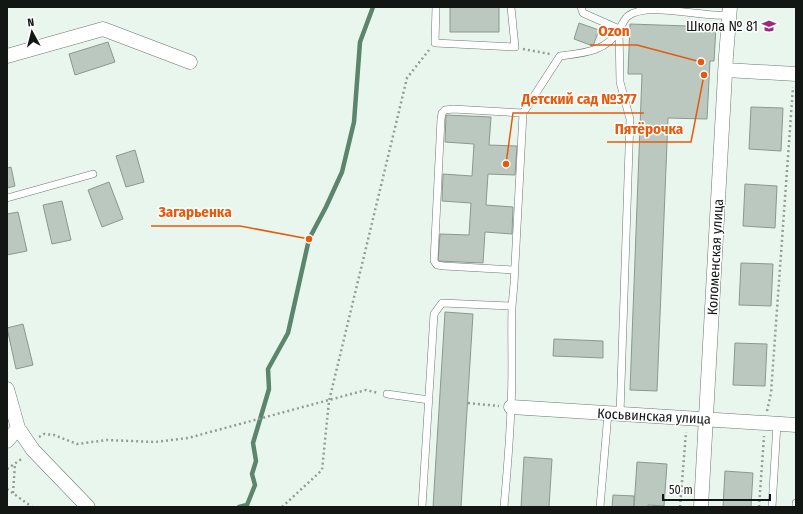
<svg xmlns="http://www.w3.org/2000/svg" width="803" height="514" viewBox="0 0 803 514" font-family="'Fira Sans Condensed',sans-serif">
  <rect width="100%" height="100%" fill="#e9f6ed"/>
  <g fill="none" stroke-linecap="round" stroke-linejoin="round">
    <!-- stream -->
    <path stroke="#5c856d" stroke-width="4.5" d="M239 507 247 505 255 485 252 474 256 461 253 443 269 389 268 369 288 333 309 239 326 207 342 172 354 122 360 42 373 7"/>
  </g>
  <!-- building -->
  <path fill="#bbc8c0" stroke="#8b9890" d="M450 7H499V32H450Z
    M579 23 599 30 593 46 574 39Z
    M630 24 716 27 714 61H710L707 119 668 118 657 391 630 390 642 74H628Z
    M108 42 115 62 75 75 69 54Z
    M751 107 783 108 781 151 749 149Z
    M446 115 491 117 489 145 517 146 515 175 488 174 486 205 513 207 512 234 485 232 483 263 438 261 440 234 469 235 471 203 442 201 443 174 472 176 474 144 445 142Z
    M135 150 144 182 126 187 116 156Z
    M11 167 15 186 7 188V168Z
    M109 182 123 219 102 227 88 190Z
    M745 184 777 186 775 228 743 226Z
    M62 201 71 240 52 244 43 205Z
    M18 212 27 251 7 255V214Z
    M741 263 773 264 771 306 739 305Z
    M445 312 473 314 461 507H433Z
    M23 324 33 365 16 369 7 328Z
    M554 339 603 341V358L553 356Z
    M735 343 767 344 765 386 733 385Z
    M524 457 552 459 549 507H521Z
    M637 462 667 464 664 506 648 505V507H634Z
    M725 471 753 473 751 507H723Z
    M613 495 634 496V507H612Z"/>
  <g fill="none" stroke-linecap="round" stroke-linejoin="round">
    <defs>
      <path id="lane" d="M436 7 435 43 515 47 511 7
        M581 7 583 13 619 29C622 26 624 19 628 16 647 1 704 18 730 15
        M619 29 620 82 630 119 620 414
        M523 113 560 56C583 53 606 52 619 30
        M7 198 93 174
        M512 306 514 284 523 113 453 109 445 110 442 113 441 119 434 261 437 265 444 266 514 270
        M387 394 429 400
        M422 507 434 314 442 303 512 306C511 339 513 373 511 406 510 440 507 473 504 507
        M600 507 608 413
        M772 507 777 424
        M796 507V503"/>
      <path id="street" d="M7 56 103 29 190 62
        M726 70 796 74
        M7 389 18 428 33 450 88 507
        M511 407 796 425
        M7 441 18 428
        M701 507 726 56 730 7"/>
    </defs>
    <!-- lane casing -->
    <use href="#lane" stroke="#6c7871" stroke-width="8"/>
    <!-- street casing -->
    <use href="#street" stroke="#6c7871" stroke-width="15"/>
    <!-- path -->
    <path stroke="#939d96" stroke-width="2.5" stroke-dasharray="2 3" stroke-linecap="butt" d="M523 49 550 54
      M468 403 499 406
      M767 411 771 393 793 87
      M39 437 44 434 54 435 77 444 107 440 155 442 188 438 366 390 378 393
      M7 469 23 458
      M7 489 32 507
      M13 493 15 464
      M282 507 322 470 329 401 407 78 429 50
      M680 507 686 432
      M759 507 764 436"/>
    <!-- lane -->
    <use href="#lane" stroke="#fff" stroke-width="7"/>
    <!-- street -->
    <use href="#street" stroke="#fff" stroke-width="14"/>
  </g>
  <!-- icons -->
  <defs>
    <symbol id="school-bare" viewBox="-9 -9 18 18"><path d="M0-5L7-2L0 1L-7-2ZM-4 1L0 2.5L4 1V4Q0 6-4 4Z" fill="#9c2884" stroke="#fff" stroke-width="2.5" paint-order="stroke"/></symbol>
  </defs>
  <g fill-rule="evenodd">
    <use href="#school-bare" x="759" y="16" width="20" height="20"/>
  </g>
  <g text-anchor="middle" stroke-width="3" stroke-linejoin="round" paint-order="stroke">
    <!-- poi labels -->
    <g font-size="14" fill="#131714" stroke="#fff" text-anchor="end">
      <text x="758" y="31">Школа № 81</text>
    </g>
    <!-- street labels -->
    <g font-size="14" fill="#131714" stroke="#fff">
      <text transform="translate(715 257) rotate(-87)" y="5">Коломенская улица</text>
      <text transform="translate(654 416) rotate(3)" y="5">Косьвинская улица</text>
    </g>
  </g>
  <!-- callouts -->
  <path fill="none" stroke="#e8590c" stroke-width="1.5" d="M701 62L637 45H590M506 164L513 113H644M704 75L691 142H607M309 239L240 226H151"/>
  <g fill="#e8590c" stroke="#fff" stroke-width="1.5">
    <circle cx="701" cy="62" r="4"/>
    <circle cx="506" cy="164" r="4"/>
    <circle cx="704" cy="75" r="4"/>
    <circle cx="309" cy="239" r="4"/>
  </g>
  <g font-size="15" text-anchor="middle" font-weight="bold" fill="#e8590c" stroke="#fff" stroke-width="3" stroke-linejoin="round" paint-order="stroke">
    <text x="614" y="36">Ozon</text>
    <text x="579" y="104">Детский сад №377</text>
    <text x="649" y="134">Пятёрочка</text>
    <text x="195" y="217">Загарьенка</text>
  </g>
  <!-- border -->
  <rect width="803" height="514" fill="none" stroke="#131714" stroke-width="16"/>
  <!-- north arrow -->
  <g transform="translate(32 32) rotate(353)" stroke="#ffffff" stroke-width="3" paint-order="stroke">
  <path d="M0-3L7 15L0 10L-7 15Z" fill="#131714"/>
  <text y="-6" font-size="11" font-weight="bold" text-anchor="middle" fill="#131714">N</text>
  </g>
  <!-- scale -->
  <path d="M663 494v6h107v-6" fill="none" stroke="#131714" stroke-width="2"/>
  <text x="669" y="494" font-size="12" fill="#131714" stroke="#ffffff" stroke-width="3" paint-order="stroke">50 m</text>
</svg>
